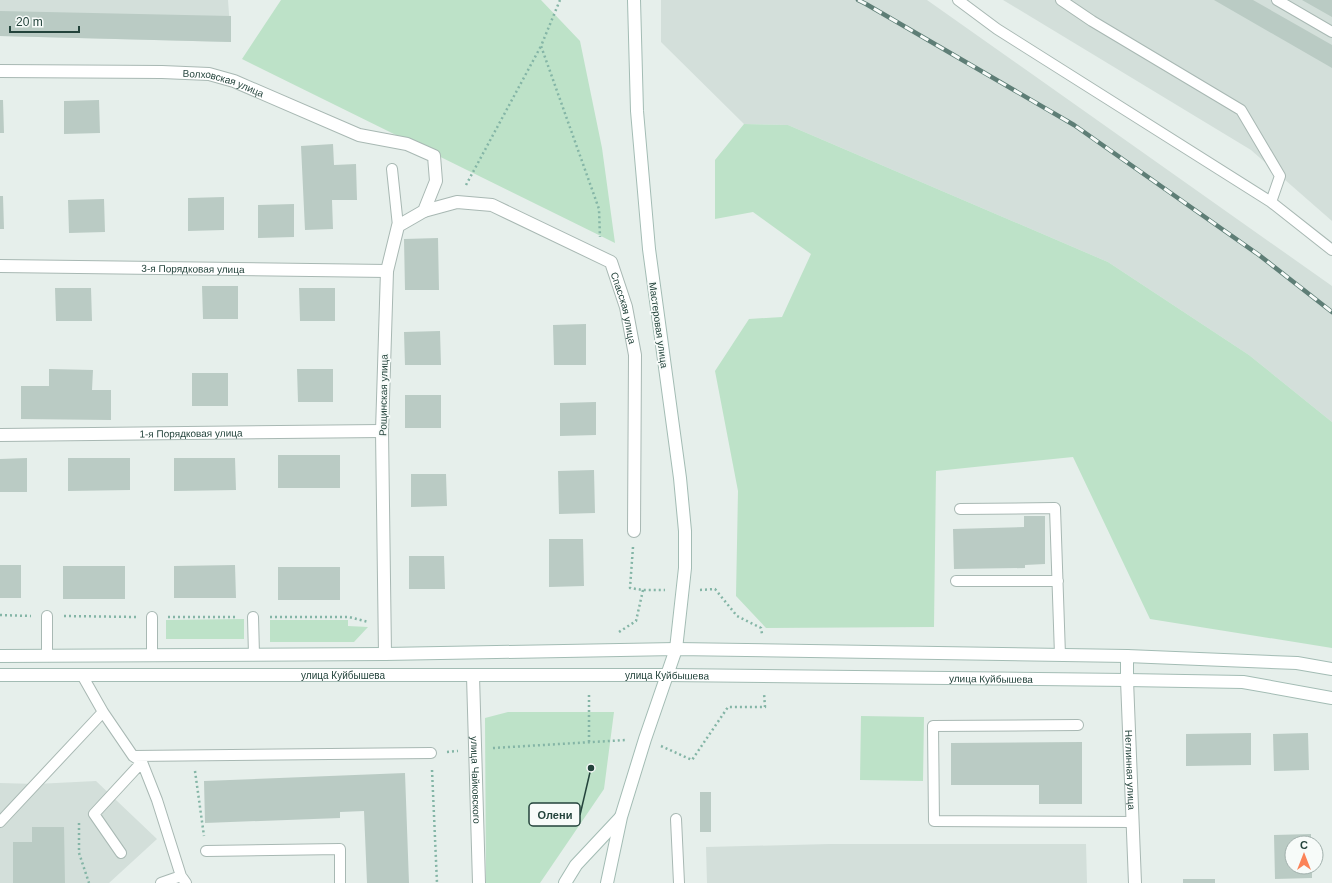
<svg xmlns="http://www.w3.org/2000/svg" width="1332" height="883" viewBox="0 0 1332 883" font-family="Arial,sans-serif">
  <rect width="100%" height="100%" fill="#e6efeb"/>
  <!-- built -->
  <path fill="#d3dfda" d="M0 0H228L231 42 0 36Z
    M661 0H927L1332 286V422L1249 355 1108 262 788 125 744 124 661 42Z
    M1003 0H1332V221L1251 150Z
    M96 781 157 839 109 883H0V783L36 784Z
    M829 844H1086L1087 883H707L706 847Z"/>
  <!-- green -->
  <path fill="#bde2c8" d="M281 0H541L580 41 602 148 615 243 242 59Z
    M744 124 788 125 1108 262 1249 355 1332 422V648L1150 619 1073 457 936 471 934 627 766 628 736 596 738 491 715 371 749 319 782 317 811 254 753 212 715 219V160Z
    M244 619V639H166V620Z
    M270 620H348V626L368 627 354 642H270Z
    M508 712H614L604 789 540 883H486L485 718Z
    M861 716 924 717 923 781 860 780Z"/>
  <!-- building -->
  <path fill="#bacbc4" d="M1214 0H1253L1332 45V68Z
    M1302 0H1332V17Z
    M0 11 231 16V42L0 36Z
    M0 100H3L4 133H0Z
    M99 100 100 133 64 134V101Z
    M333 144 334 165 356 164 357 200H332L333 229 305 230 301 146Z
    M0 196H3L4 229H0Z
    M224 197V230L188 231V198Z
    M104 199 105 232 69 233 68 200Z
    M294 204V237L258 238V205Z
    M438 238 439 290H405L404 239Z
    M202 286H238V319H203Z
    M55 288H91L92 321H56Z
    M299 288H335V321H300Z
    M586 324V365H554L553 325Z
    M440 331 441 365H405L404 332Z
    M49 369 93 370 92 390H111V420L21 419V386H49Z
    M297 369H333V402H298Z
    M192 373H228V406H192Z
    M405 395H441V428H405Z
    M596 402V435L560 436V403Z
    M278 455H340V488H278Z
    M27 458V492H0V459Z
    M68 458H130V490L68 491Z
    M174 458H235L236 490 174 491Z
    M594 470 595 513 559 514 558 471Z
    M411 474H446L447 506 411 507Z
    M1024 516H1045V564L1025 565V568L954 569 953 529 1024 527Z
    M549 539H583L584 586 549 587Z
    M409 556H444L445 589H409Z
    M0 565H21V598H0Z
    M235 565 236 598H174V566Z
    M63 566H125V599H63Z
    M278 567H340V600H278Z
    M1251 733V765L1186 766V734Z
    M1308 733 1309 770 1274 771 1273 734Z
    M1082 742V804H1039V785H951V743Z
    M405 773 409 883H367L364 811 340 812V818L205 823 204 781Z
    M700 792H711V832H700Z
    M32 827H64L65 883H13V842H32Z
    M1311 834V843H1292V867H1312V878L1275 879 1274 835Z
    M1183 879H1215V883H1183Z"/>
  <g fill="none" stroke-linecap="round" stroke-linejoin="round">
    <defs>
      <path id="service" d="M958 0 997 29 1271 202 1332 250
        M1061 0 1092 21 1241 110 1280 176 1271 202
        M1277 0 1332 32
        M392 169 398 226
        M960 509 1055 508 1060 655
        M956 581H1058
        M47 616V655
        M152 617V655
        M253 617 254 655
        M82 675 103 712 133 756 142 762 157 800 181 876 186 883
        M1078 725 933 726 934 821 1133 822
        M133 756 431 753
        M676 819 679 883
        M0 822 103 712
        M206 851 340 849V883
        M121 853 94 814 142 762
        M161 883 181 876"/>
      <g id="minor">
        <path id="s1" d="M0 71 162 72 209 74 234 81 359 135 407 144 434 156 436 181 424 211 398 226 387 271 382 431 385 654"/>
        <path id="s2" d="M424 211 457 202 492 205 611 262 626 307 635 355 634 531"/>
        <path id="s3" d="M0 266 387 271"/>
        <path id="s4" d="M0 435 382 431"/>
        <path id="s5" d="M1127 680 1135 883"/>
      </g>
      <g id="tertiary">
        <path id="s6" d="M473 676 479 883"/>
      </g>
      <g id="secondary">
        <path d="M0 656 385 654 676 649 1127 656 1297 663 1332 669"/>
        <path d="M1127 656V680"/>
        <path id="s7" d="M0 675H667L1127 680 1243 682 1332 698"/>
        <path d="M565 883 576 865 620 818"/>
        <path d="M607 883 621 817 645 739 676 649 685 568V531L680 478 649 249 637 111 634 0"/>
      </g>
    </defs>
    <!-- service casing -->
    <use href="#service" stroke="#a8b8b3" stroke-width="12"/>
    <!-- minor casing -->
    <use href="#minor" stroke="#a8b8b3" stroke-width="14"/>
    <!-- tertiary casing -->
    <use href="#tertiary" stroke="#a8b8b3" stroke-width="14"/>
    <!-- secondary casing -->
    <use href="#secondary" stroke="#a3bcb4" stroke-width="14"/>
    <!-- path -->
    <path stroke="#84b5a6" stroke-width="2.5" stroke-dasharray="2 3" stroke-linecap="butt" d="M560 0 541 46 599 209 600 237
      M466 185 541 46
      M633 547 630 588 643 590H665
      M700 590 715 589 737 616 761 628 762 634
      M0 615 31 616
      M64 616 137 617
      M168 617H237
      M270 617H349L368 622
      M619 632 636 621 643 590
      M589 742V693
      M661 746 692 760 728 707H765L764 693
      M493 748 626 740
      M447 752 458 751
      M432 770 437 883
      M195 771 204 836
      M79 823V853L89 883"/>
    <!-- service -->
    <use href="#service" stroke="#fff" stroke-width="10"/>
    <!-- minor -->
    <use href="#minor" stroke="#fff" stroke-width="12"/>
    <!-- tertiary -->
    <use href="#tertiary" stroke="#fff" stroke-width="12"/>
    <!-- secondary -->
    <use href="#secondary" stroke="#fff" stroke-width="12"/>
    <defs>
      <path id="rail" d="M858 0 866 4 1074 125 1259 255 1332 312"/>
    </defs>
    <!-- rail casing -->
    <use href="#rail" stroke="#5e7e76" stroke-width="4.5"/>
    <!-- rail -->
    <use href="#rail" stroke="#f7fbf9" stroke-width="3" stroke-dasharray="9" stroke-linecap="butt"/>
  </g>
  <g text-anchor="middle" stroke-width="3.5" stroke-linejoin="round" paint-order="stroke">
    <!-- street labels -->
    <g font-size="10" fill="#23433b" stroke="#f7fbf9">
      <text dy="4" stroke="none"><textPath href="#s1" startOffset="225">Волховская улица</textPath></text>
      <text dy="4" stroke="none"><textPath href="#s3" startOffset="193">3-я Порядковая улица</textPath></text>
      <text dy="4" stroke="none"><textPath href="#s2" startOffset="249">Спасская улица</textPath></text>
      <text transform="translate(659 325) rotate(82)" y="4">Мастеровая улица</text>
      <text transform="translate(383 395) rotate(-89)" y="4">Рощинская улица</text>
      <text dy="4" stroke="none"><textPath href="#s4" startOffset="191">1-я Порядковая улица</textPath></text>
      <text dy="4" stroke="none"><textPath href="#s7" startOffset="343">улица Куйбышева</textPath></text>
      <text dy="4" stroke="none"><textPath href="#s7" startOffset="667">улица Куйбышева</textPath></text>
      <text dy="4" stroke="none"><textPath href="#s7" startOffset="991">улица Куйбышева</textPath></text>
      <text dy="4" stroke="none"><textPath href="#s5" startOffset="90">Неглинная улица</textPath></text>
      <text dy="4" stroke="none"><textPath href="#s6" startOffset="104">улица Чайковского</textPath></text>
    </g>
  </g>
  <!-- callouts -->
  <path fill="none" stroke="#23433b" stroke-width="1.5" d="M591 768L580 815"/>
  <circle fill="#23433b" stroke="#f7fbf9" stroke-width="1.5" cx="591" cy="768" r="4"/>
  <rect fill="#f7fbf9" stroke="#23433b" stroke-width="1.5" x="529" y="803" width="51" height="23" rx="4"/>
  <g font-size="11" text-anchor="middle" font-weight="bold" fill="#23433b">
    <text x="555" y="819">Олени</text>
  </g>
  <!-- north arrow -->
  <g transform="translate(1304 855)"><circle r="19" fill="#f7fbf9" stroke="#a2b1ad"/>
  <path d="M0-3L7 15L0 10L-7 15Z" fill="#fb8358"/>
  <text y="-6" font-size="11" font-weight="bold" text-anchor="middle" fill="#23433b">С</text>
  </g>
  <!-- scale -->
  <path d="M10 26v6h69v-6" fill="none" stroke="#23433b" stroke-width="2"/>
  <text x="16" y="26" font-size="12" fill="#23433b" stroke="#f7fbf9" stroke-width="3" paint-order="stroke">20 m</text>
</svg>
